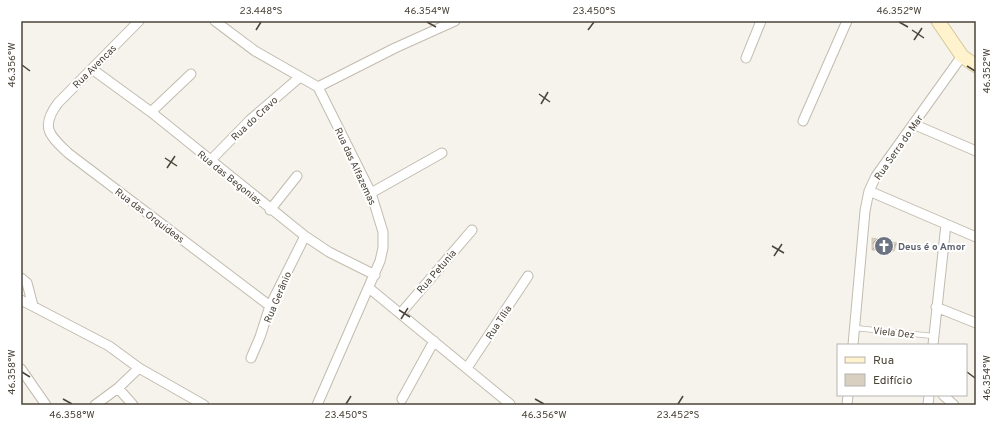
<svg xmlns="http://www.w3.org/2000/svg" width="997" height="426" viewBox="0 0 997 426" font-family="Overpass,sans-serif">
  <defs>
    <pattern id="building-hatch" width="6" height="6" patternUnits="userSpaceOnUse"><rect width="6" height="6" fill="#d8cfc1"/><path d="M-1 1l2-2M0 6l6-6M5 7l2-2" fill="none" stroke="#b1aa9e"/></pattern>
  </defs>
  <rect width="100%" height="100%" fill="#f6f3ec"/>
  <!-- building -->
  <path fill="url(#building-hatch)" stroke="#d3c7b4" d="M872 238 897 243 894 251 872 250Z"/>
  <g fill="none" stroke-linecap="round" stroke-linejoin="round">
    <defs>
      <path id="lane" d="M855 328 933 336"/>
      <path id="street" d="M139 21 58 103C40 127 49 135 68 153L270 306
        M215 21 255 51 318 87 371 193 383 232V248L380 261 317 405
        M746 58 761 21
        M92 69 151 112 305 236 329 252 375 275
        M318 87 395 48 455 21
        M151 112 191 74
        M803 121 847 21
        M913 124 976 151
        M210 161 250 120 300 77
        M869 191 976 237
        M371 193 442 153
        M270 210 297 176
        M21 278 27 283 33 306
        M369 288 510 404
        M21 300 109 346 139 368 204 405
        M936 307 976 323
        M401 313 472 230
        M853 345 865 211 869 191 876 176 962 56
        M933 345 946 224
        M251 358 260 337 270 306 305 236
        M467 368 528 276
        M21 369 46 405
        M118 388 133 405
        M943 395 954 405
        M402 399 434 341
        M95 405 118 388 139 368
        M847 405 848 395
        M928 405 929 395"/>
      <path id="secondary" d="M938 21 962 56 976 66"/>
    </defs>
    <!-- lane casing -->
    <use href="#lane" stroke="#c2bbae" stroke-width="6"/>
    <!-- street casing -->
    <use href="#street" stroke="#c2bbae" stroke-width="11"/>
    <!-- secondary casing -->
    <use href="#secondary" stroke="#d6c79b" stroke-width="15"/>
    <!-- lane -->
    <use href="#lane" stroke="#fff" stroke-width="4.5"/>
    <!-- street -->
    <use href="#street" stroke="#fff" stroke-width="9"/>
    <!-- secondary -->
    <use href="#secondary" stroke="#fff3cd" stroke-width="13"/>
  </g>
  <!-- ticks -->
  <path fill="none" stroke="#4b4439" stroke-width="1.5" d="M427 22 436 27M899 22 908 27M256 30 261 22M588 30 594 22M912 30 924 38M914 40 922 28M22 65 30 71M967 66 975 71M539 94 550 102M541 104 548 92M165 158 177 166M167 168 175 156M772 246 784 253M774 256 782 244M399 310 410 317M401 319 408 308M22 372 30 377M967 372 975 378M63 399 72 404M535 399 544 404M346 404 351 396M678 404 683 396"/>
  <!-- icons -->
  <defs>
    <symbol id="church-disc" viewBox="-11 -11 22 22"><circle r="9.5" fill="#6b7280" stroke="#fff"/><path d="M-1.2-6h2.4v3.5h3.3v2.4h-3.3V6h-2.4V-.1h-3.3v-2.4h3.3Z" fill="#fff"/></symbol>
  </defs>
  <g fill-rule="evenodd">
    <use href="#church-disc" x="873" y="235" width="22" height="22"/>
  </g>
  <g text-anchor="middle" stroke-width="4" stroke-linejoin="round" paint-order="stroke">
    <!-- street labels -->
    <g font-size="10" fill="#4b4439" stroke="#fff">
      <text transform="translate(94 66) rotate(-45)" y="4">Rua Avencas</text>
      <text transform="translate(254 118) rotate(-43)" y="4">Rua do Cravo</text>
      <text transform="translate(898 147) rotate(-55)" y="4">Rua Serra do Mar</text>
      <text transform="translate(356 166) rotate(65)" y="4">Rua das Alfazemas</text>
      <text transform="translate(230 177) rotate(39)" y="4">Rua das Begonias</text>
      <text transform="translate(150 215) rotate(37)" y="4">Rua das Orquideas</text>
      <text transform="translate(436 271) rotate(-49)" y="4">Rua Petunia</text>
      <text transform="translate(277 297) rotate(-67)" y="4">Rua Gerânio</text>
      <text transform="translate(498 322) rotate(-57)" y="4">Rua Tília</text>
      <text transform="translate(894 332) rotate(6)" y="4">Viela Dez</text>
    </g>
    <!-- worship labels -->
    <g font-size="10" font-weight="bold" fill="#5b616d" stroke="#fff" text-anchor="start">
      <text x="898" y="250">Deus é o Amor</text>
    </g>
  </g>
  <!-- border -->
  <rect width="997" height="426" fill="none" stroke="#ffffff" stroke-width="44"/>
  <!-- legend -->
  <rect x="837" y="344" width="130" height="52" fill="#ffffff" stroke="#b7b4b0"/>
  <rect x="845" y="357" width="20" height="6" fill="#fff3cd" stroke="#b7b4b0"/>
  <text x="873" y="364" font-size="12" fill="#4b4439">Rua</text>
  <rect x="845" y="374" width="20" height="12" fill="#d8cfc1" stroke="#b7b4b0"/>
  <text x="873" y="384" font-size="12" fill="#4b4439">Edifício</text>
  <rect x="22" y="22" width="953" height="382" fill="none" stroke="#4b4439" stroke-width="1.5"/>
  <g font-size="10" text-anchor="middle" fill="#4b4439">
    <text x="261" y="14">23.448°S</text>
    <text x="427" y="14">46.354°W</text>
    <text x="594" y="14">23.450°S</text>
    <text x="899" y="14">46.352°W</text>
    <text transform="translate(11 65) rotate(-90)" y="4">46.356°W</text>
    <text transform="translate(986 71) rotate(-90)" y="4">46.352°W</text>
    <text transform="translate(11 372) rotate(-90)" y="4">46.358°W</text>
    <text transform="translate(986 378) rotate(-90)" y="4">46.354°W</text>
    <text x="72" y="418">46.358°W</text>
    <text x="346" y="418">23.450°S</text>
    <text x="544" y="418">46.356°W</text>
    <text x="678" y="418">23.452°S</text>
  </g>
</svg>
